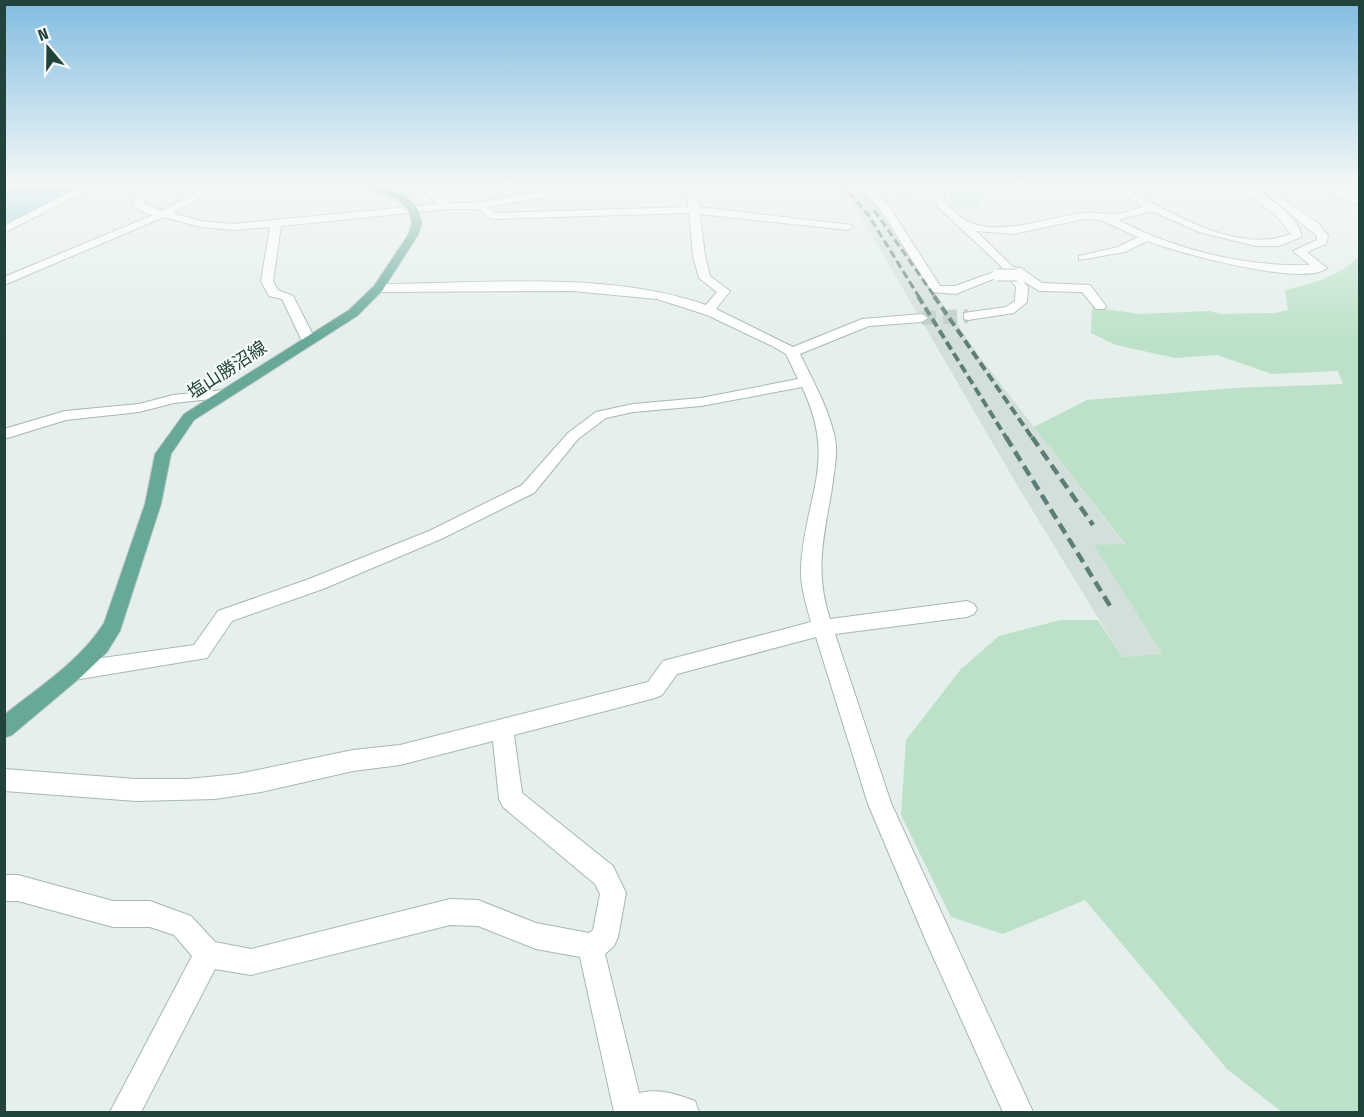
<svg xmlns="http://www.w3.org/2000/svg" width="1364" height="1117" viewBox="0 0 1364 1117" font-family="'Fira Sans Condensed','Noto Sans JP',sans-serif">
  <rect width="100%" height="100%" fill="#e5efeb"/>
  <!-- built -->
  <path fill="#d3dfda" d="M832 183H860L883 205 938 297 980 357 1125 545 1095 546 1162 654 1122 657 1017 485 867 227 846 197Z"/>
  <!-- green -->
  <path fill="#bde1c8" d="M951 183H1021L986 194 977 203 981 207 954 210 948 194Z
    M1359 255V1112H1282L1227 1069 1085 900 1003 934 951 917 901 815 906 740 961 669 999 636 1061 620H1098L1122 657 1162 654 1094 545 1125 544 1034 427 1087 400 1234 388 1343 384 1338 371 1272 374 1217 355 1175 358 1116 345 1091 333 1092 307 1140 314 1209 311 1221 314 1275 313 1288 310 1285 290C1312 283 1341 277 1359 255Z"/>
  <!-- water -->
  <path fill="#8ac8d7" d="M12 183H90L5 225V187Z"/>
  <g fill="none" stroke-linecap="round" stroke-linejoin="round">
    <!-- minor-tunnel -->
    <path stroke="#becdc8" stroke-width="14" stroke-dasharray="14 7" stroke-linecap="butt" d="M922 318 968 316"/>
    <defs>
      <path id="minor" d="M88 183H101L4 233V226Z
        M149 183H161L147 193 143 203 162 211 213 183H225L173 213 201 221 234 224 438 204 422 190V183H432L430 187 450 203H474L539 192C549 182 567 183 581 183L550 192 546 197 487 207 494 213 688 207 686 183H696L699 207 852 225 853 227 848 230 700 214 705 256 710 276 730 291 716 309 793 347 862 319 922 314 928 318 922 322 869 326 800 354C813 381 828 407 835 438 838 454 834 471 832 488 824 536 814 571 830 619L967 601 974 604 977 609 974 614 967 617 835 634 891 803 1033 1112H1003L926 941 868 804 816 637 677 674 662 695 655 698 514 735 522 793 613 866 626 893 618 937 614 946 605 954 639 1093C659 1088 676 1094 695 1101L699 1112H614L580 957 536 949 478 926 450 925 251 975 215 969 141 1112H110L192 956 174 935 150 927H113L18 901H4V875H18L113 901H150L191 916 215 942 251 949 450 899 478 900 536 923 589 933 593 930 600 894 595 884 503 807 499 799 493 741 400 765 353 771 261 792 215 799 136 801 4 791V769L136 779H188L238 774 353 750 400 745 648 682 663 661 811 622C806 604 800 585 801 567 805 495 838 462 802 387L701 406 633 412 606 418 578 439 534 493 441 539 323 589 232 621 207 658 74 680 67 677 64 671 67 665 74 662 194 645 218 611 309 579 429 531 522 485 568 433 596 412 633 404 701 398 798 379 786 354 772 346 707 315 657 299 572 291 378 292 372 288 378 284C482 284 607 270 706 305L717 292 699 278 693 256 689 213 491 219 478 209H447L281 226 273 281 278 290 293 296 316 341 309 345 302 341 282 299 269 296 261 281 270 227 234 230 201 227 164 217 4 285V277L153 215 140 211 133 204 138 190Z
        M855 183H866L887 203 940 286H955L997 271 1003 275 956 294 932 292 879 207Z
        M940 183H950L943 196C971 251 1038 218 1084 213 1094 212 1105 214 1116 214 1125 213 1135 209 1144 207L1106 183C1123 183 1136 195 1152 203 1191 224 1247 252 1291 234L1276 215 1231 183C1236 183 1241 183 1245 184 1260 190 1304 221 1301 237L1279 246H1256L1199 232 1152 211 1118 220C1176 250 1245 267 1310 265L1293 251 1317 240V236L1262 190 1265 183H1275L1272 190 1275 193 1319 224 1328 236 1326 244 1307 252 1327 268C1304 288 1176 252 1147 241L1125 252 1079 260V256L1118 247 1138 237 1101 220 1084 219 1014 234 976 231 1013 267 1021 268 1042 283 1090 285 1106 306 1104 309H1096L1082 292 1039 291 1023 281 1028 287 1027 302 1014 313 968 320 964 319V313L1006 307 1015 301 1016 287 999 264 939 208 933 196Z
        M1310 183H1324L1360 199V206Z
        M224 390 229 391 231 394 229 397 174 403 139 412 66 420 4 439V429L65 411 139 404 173 395Z"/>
      <path id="major" d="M354 183H369L405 195 418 209 422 223 418 235 382 291 357 316 194 420 171 454 161 504 120 631 107 652 81 677 12 735 4 738V715C39 687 80 661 104 623L145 504 155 454 184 414 349 310 374 286 408 235 412 223 408 210 397 199Z"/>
    </defs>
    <!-- minor casing -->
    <use href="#minor" stroke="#a7b8b3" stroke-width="2"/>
    <!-- major casing -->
    <use href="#major" stroke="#c1cac8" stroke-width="2"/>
    <!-- path -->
    <path stroke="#84b5a7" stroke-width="1.5" stroke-dasharray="1.5 3" stroke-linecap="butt" d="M893 198 928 202"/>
    <!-- minor -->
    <use href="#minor" fill="#fff" fill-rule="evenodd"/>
    <!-- major -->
    <use href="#major" fill="#67a899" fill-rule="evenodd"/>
    <!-- rail-far2 -->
    <path stroke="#5d7e77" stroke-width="3" stroke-dasharray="8 4" stroke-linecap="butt" d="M841 183 869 216 919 297
      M874 210 935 297"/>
    <!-- rail-far1 -->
    <path stroke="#5d7e77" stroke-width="4" stroke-dasharray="9 4.5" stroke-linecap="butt" d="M918 296 1007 439
      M934 296 1033 439"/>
    <!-- rail -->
    <path stroke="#5d7e77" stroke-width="4.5" stroke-dasharray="11 6" stroke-linecap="butt" d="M1006 437 1112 609
      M1032 437 1093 525"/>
    <defs>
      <path id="minor-bridge" d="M997 275H1017"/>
    </defs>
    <!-- minor-bridge casing -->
    <use href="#minor-bridge" stroke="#a7b8b3" stroke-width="13" stroke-linecap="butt"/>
    <!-- minor-bridge -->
    <use href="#minor-bridge" stroke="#fff" stroke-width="11"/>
  </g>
  <!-- sky -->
  <linearGradient id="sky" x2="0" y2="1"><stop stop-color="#82bce1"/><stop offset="0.54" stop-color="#f3f8f6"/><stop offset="1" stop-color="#f3f8f6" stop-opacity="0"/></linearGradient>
  <rect width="1364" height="340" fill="url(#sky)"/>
  <g text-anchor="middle" stroke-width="4.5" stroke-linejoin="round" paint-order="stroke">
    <!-- street labels -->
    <g font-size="18" fill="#22433c" stroke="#f6fbf9">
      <text transform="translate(227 370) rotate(-33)" y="6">塩山勝沼線</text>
    </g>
  </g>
  <!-- border -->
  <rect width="1364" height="1117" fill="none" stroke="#22433c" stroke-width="12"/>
  <!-- north arrow -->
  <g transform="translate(48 48) rotate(340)" stroke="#f6fbf9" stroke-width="4.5" paint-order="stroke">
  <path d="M0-4.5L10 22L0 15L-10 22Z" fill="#22433c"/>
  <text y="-9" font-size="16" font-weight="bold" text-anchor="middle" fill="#22433c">N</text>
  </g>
</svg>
